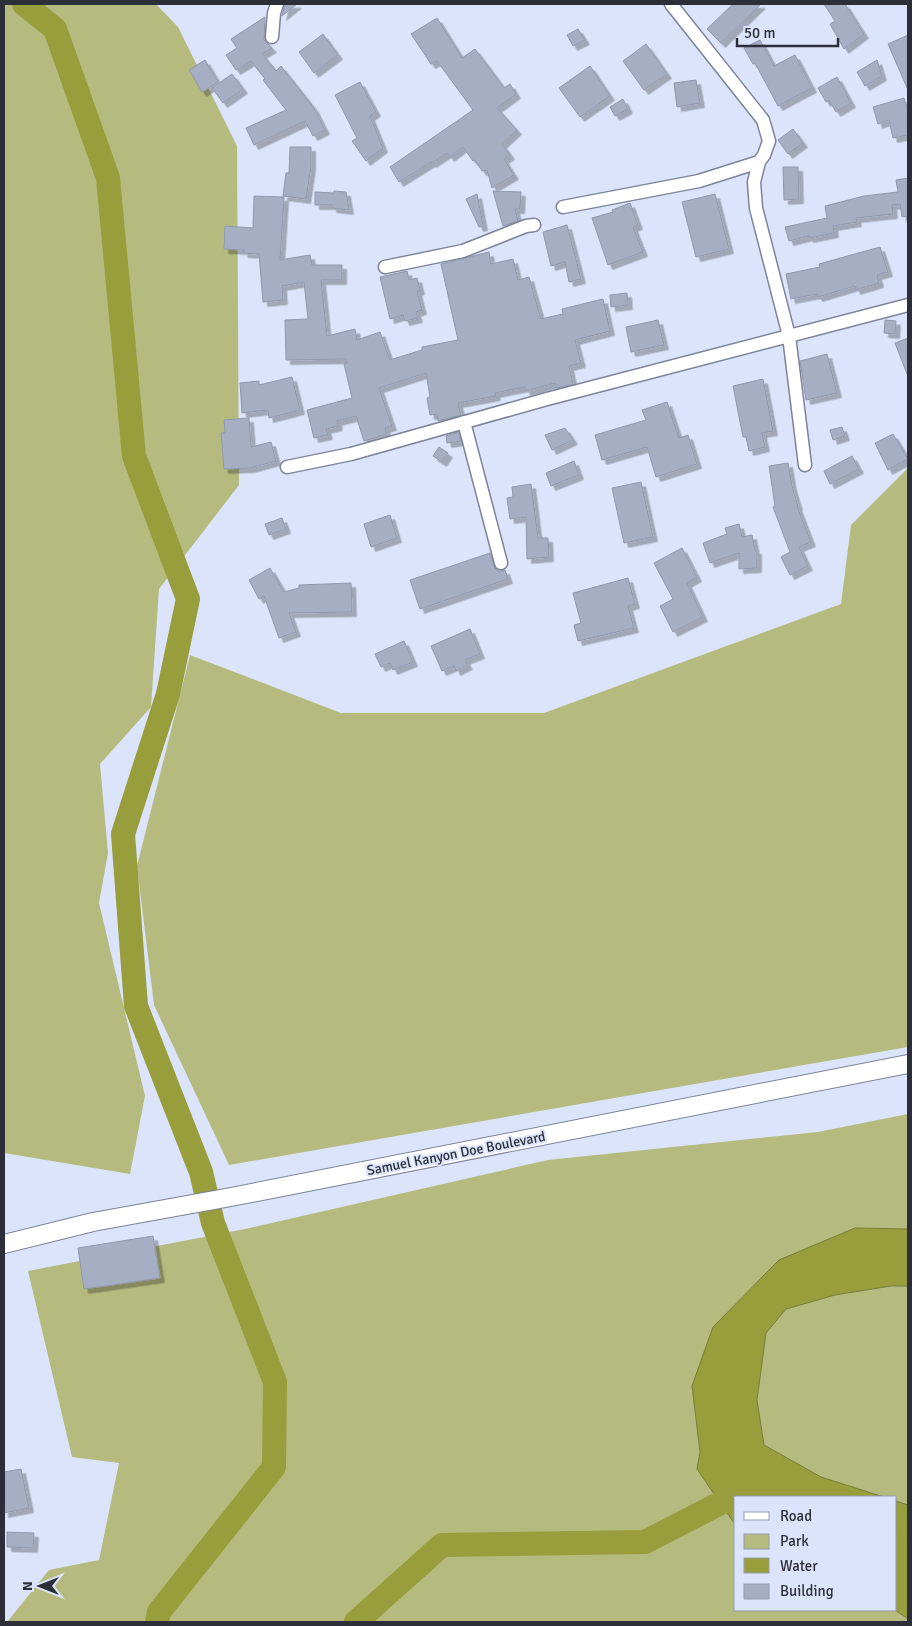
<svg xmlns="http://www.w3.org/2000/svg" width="912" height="1626" viewBox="0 0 912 1626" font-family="Signika,sans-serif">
  <defs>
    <filter id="shadow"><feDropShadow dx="4.5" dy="4.5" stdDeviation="0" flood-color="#0004"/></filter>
  </defs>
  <rect width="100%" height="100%" fill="#dbe4fa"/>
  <!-- green -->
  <path fill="#b5bb7f" d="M4 4H156L178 27 237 146 239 485 159 589 151 707 100 764 108 853 99 903 145 1096 130 1174 4 1153Z
    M908 468V1047L229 1165 154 1005 137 866 190 655 341 713H544L841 604 851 525Z
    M908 1114V1229L855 1228 692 1386 700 1452 697 1469 736 1526V1610H895L908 1619V1622H7L49 1570 99 1560 119 1463 72 1457 28 1271 245 1229 548 1160 818 1132Z
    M891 1286H908V1505L896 1501V1497H884L821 1477 764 1445 757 1400 766 1333 786 1308 835 1295Z"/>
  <!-- water -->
  <path fill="#979e3b" stroke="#777d3a" d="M855 1228 908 1229V1286H891L835 1295 786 1309 766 1333 757 1400 764 1445 821 1477 884 1497H736V1526L697 1469 700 1452 692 1386 713 1327 779 1260Z
    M896 1501 908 1505V1619L895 1610Z"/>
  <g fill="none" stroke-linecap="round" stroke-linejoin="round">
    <!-- river -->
    <path stroke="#979e3b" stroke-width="24" d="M24 4 55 29 108 178 134 456 188 599 168 694 123 834 136 1006 201 1172 213 1223 275 1382 274 1467 159 1612 157 1622
      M356 1622 442 1545 645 1542 742 1492"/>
  </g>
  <!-- building -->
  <path fill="#a6aec4" stroke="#9098ad" filter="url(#shadow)" d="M285 4H297L282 16Z
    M733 4H761L721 43 707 29Z
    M824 4H845L864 34 844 49 830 24 835 21Z
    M265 17 264 40 272 48 262 54 276 71 281 66 314 108 325 130 313 136 305 121 254 145 246 128 286 110 263 80 265 79 251 61 236 70 226 55 237 48 231 39Z
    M437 18 462 58 475 49 504 88 510 84 516 94 497 108 517 130 502 144 510 155 504 159 514 175 492 188 487 170 482 171 475 160 473 161 463 147 450 157 447 153 432 163 431 162 399 182 390 167 473 110 437 61 431 64 411 34Z
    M578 29 585 40 573 46 567 35Z
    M323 34 338 55 314 73 299 52Z
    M908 35V90L888 44Z
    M760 40 774 66 795 55 812 88 778 106 755 63 753 64 744 48Z
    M646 44 667 74 644 90 623 61Z
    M205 60 218 82 202 92 189 70Z
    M877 60 882 76 865 86 857 72Z
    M590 66 610 96 580 117 559 88Z
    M232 74 243 89 223 103 212 88Z
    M837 77 851 103 836 112 829 100 826 102 818 88Z
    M696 80 700 103 677 107 674 83Z
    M360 82 376 112 370 116 383 148 366 161 352 141 357 138 335 95Z
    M904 98 908 111V135L893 138 889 120 878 124 873 107Z
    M623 99 628 109 615 116 610 107Z
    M793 129 803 143 788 154 778 140Z
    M290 147H311V166L306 199 283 196 286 173H289Z
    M783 167H798L799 199 784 200Z
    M908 178V216L902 217 900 204 892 205 893 214 856 218 857 222 833 226 834 233 809 238V236L789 241 785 227 827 218 825 206 864 196 898 192 896 180Z
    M334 191 346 192 349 210 332 208V205H315V192L334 193Z
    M493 191 521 192 520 209H515L518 221 503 226Z
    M477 194 483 226 479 227 466 199Z
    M715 194 729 249 696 257 682 202Z
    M254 196 284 197 280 260 310 255 312 265H342V280H321L327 336 355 329 357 340 380 332 390 360 422 350V347L458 340 441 264 489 252 491 264 513 259 518 280 529 277 541 319 563 314 562 309 603 299 610 331 575 340 581 363 569 366 573 384 557 388 555 383 526 391 525 387 495 393 496 396 458 403 461 415 438 421 437 414 430 415 427 398 430 397 426 373 379 388 392 426 385 428 387 434 364 441 356 416 337 421 338 426 326 429 328 435 314 438 307 410 352 398 344 364 347 363 346 359 286 360 285 320 308 319 304 282 282 286 283 300 263 302 259 254 243 253 244 250 224 249 225 226 253 228Z
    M630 203 638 225 633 227 643 252 608 265 592 218 613 212 612 210Z
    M567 225 581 279 569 282 565 262 551 266 543 232Z
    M880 247 888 272 877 275 879 283 856 290 855 286 818 297 817 294 791 299 786 274 820 267 819 264Z
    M407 271 409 280 417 278 420 290 417 291 422 310 416 312 418 318 405 321 403 315 390 319 380 277Z
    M627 293 628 305 611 307 610 295Z
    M658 320 664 345 631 352 626 327Z
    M885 320 896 321 895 334 884 333Z
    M908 338V374H907L895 343Z
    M827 354 837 393 806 400 800 361Z
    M292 377 300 410 269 418 268 410 242 413 240 383 259 381V385Z
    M763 379 773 431 762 433 765 447 749 451 746 437H743L733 386Z
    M667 402 679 438 688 435 697 464 656 477 647 447 602 460 595 435 646 420 642 410Z
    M249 418 251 447 271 442 276 461 250 468 224 469 221 433H225L224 420Z
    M842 427 845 436 833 440 830 430Z
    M565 428 573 440 552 450 545 435Z
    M458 432 461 441 447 443 446 436Z
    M893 434 908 459 888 470 875 443Z
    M439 447 448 453 442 462 433 456Z
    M852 456 859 469 830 484 824 471Z
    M574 461 579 475 551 486 546 473Z
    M788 463 792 486 798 506H797L811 542 799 547 808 566 790 575 781 557 790 552 773 507 775 506 769 466Z
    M641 482 653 537 624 543 612 488Z
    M531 484 538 538H548L549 557 527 559 526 517 510 519 507 498 513 497 512 487Z
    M390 515 397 538 371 547 364 524Z
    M282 518 286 529 269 535 265 524Z
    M739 524 742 537 752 535 755 550H757V568L739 569V553L710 563 703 543 727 534 725 528Z
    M682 548 697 577 687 583 703 617 673 632 660 606 673 599 654 563Z
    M490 553 495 568 499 571 505 570 508 579 420 609 410 580Z
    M270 568 284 592 299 588V585L351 583 352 612 289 613 296 632 279 638 264 596 259 599 249 580Z
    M628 578 635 604 628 606 634 628 578 641 574 625 581 623 573 593Z
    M470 629 480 654 465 660 468 665 456 671 454 666 442 671 431 646Z
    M404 641 413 662 393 670 390 663 381 667 375 654Z
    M153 1236 160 1278 84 1289 78 1248Z
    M21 1469 29 1508 4 1513V1472Z
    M7 1532 34 1533 33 1548 7 1547Z"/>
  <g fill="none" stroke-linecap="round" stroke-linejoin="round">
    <defs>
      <path id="street" d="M671 4 763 120 769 141 764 155 759 162 754 182 756 208 789 336 805 465
        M272 37 274 13 277 4
        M563 207 699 181 759 162
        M385 267 463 251 526 226 534 225
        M464 422 501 563
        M287 467 351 454 547 399 908 305"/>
      <path id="secondary" d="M4 1244 93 1222 231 1197 908 1064"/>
    </defs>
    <!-- street casing -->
    <use href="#street" stroke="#7d8499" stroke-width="15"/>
    <!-- secondary casing -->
    <use href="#secondary" stroke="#7d8499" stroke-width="20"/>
    <!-- street -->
    <use href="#street" stroke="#fff" stroke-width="12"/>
    <!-- secondary -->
    <use href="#secondary" stroke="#fff" stroke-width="18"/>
  </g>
  <g text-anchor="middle" stroke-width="4" stroke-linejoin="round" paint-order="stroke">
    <!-- street labels -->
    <g font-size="14" fill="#2c2f38" stroke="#dbe4fa">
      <text transform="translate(456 1153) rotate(-11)" y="5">Samuel Kanyon Doe Boulevard</text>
    </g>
  </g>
  <!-- border -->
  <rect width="912" height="1626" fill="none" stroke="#2c2f38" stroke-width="10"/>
  <!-- legend -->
  <rect x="734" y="1496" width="162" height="115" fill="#dbe4fa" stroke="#959cac"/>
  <rect x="744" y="1512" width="25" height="8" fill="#ffffff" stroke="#959cac"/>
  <text x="780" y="1521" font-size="15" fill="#2c2f38">Road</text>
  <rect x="744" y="1534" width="25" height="15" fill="#b5bb7f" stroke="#959cac"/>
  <text x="780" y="1546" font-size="15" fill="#2c2f38">Park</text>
  <rect x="744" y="1558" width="25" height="15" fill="#979e3b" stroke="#959cac"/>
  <text x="780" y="1571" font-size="15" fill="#2c2f38">Water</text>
  <rect x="744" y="1584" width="25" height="15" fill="#a6aec4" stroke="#959cac"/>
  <text x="780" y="1596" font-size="15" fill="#2c2f38">Building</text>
  <!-- north arrow -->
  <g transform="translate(40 1586) rotate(270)" stroke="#dbe4fa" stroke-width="4" paint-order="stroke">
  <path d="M0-4L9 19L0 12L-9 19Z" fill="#2c2f38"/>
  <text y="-8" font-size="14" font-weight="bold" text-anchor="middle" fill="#2c2f38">N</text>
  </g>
  <!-- scale -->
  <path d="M737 38v8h101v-8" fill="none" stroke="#2c2f38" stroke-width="2.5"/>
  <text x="744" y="38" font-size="15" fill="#2c2f38" stroke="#dbe4fa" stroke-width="4" paint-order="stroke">50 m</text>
</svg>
